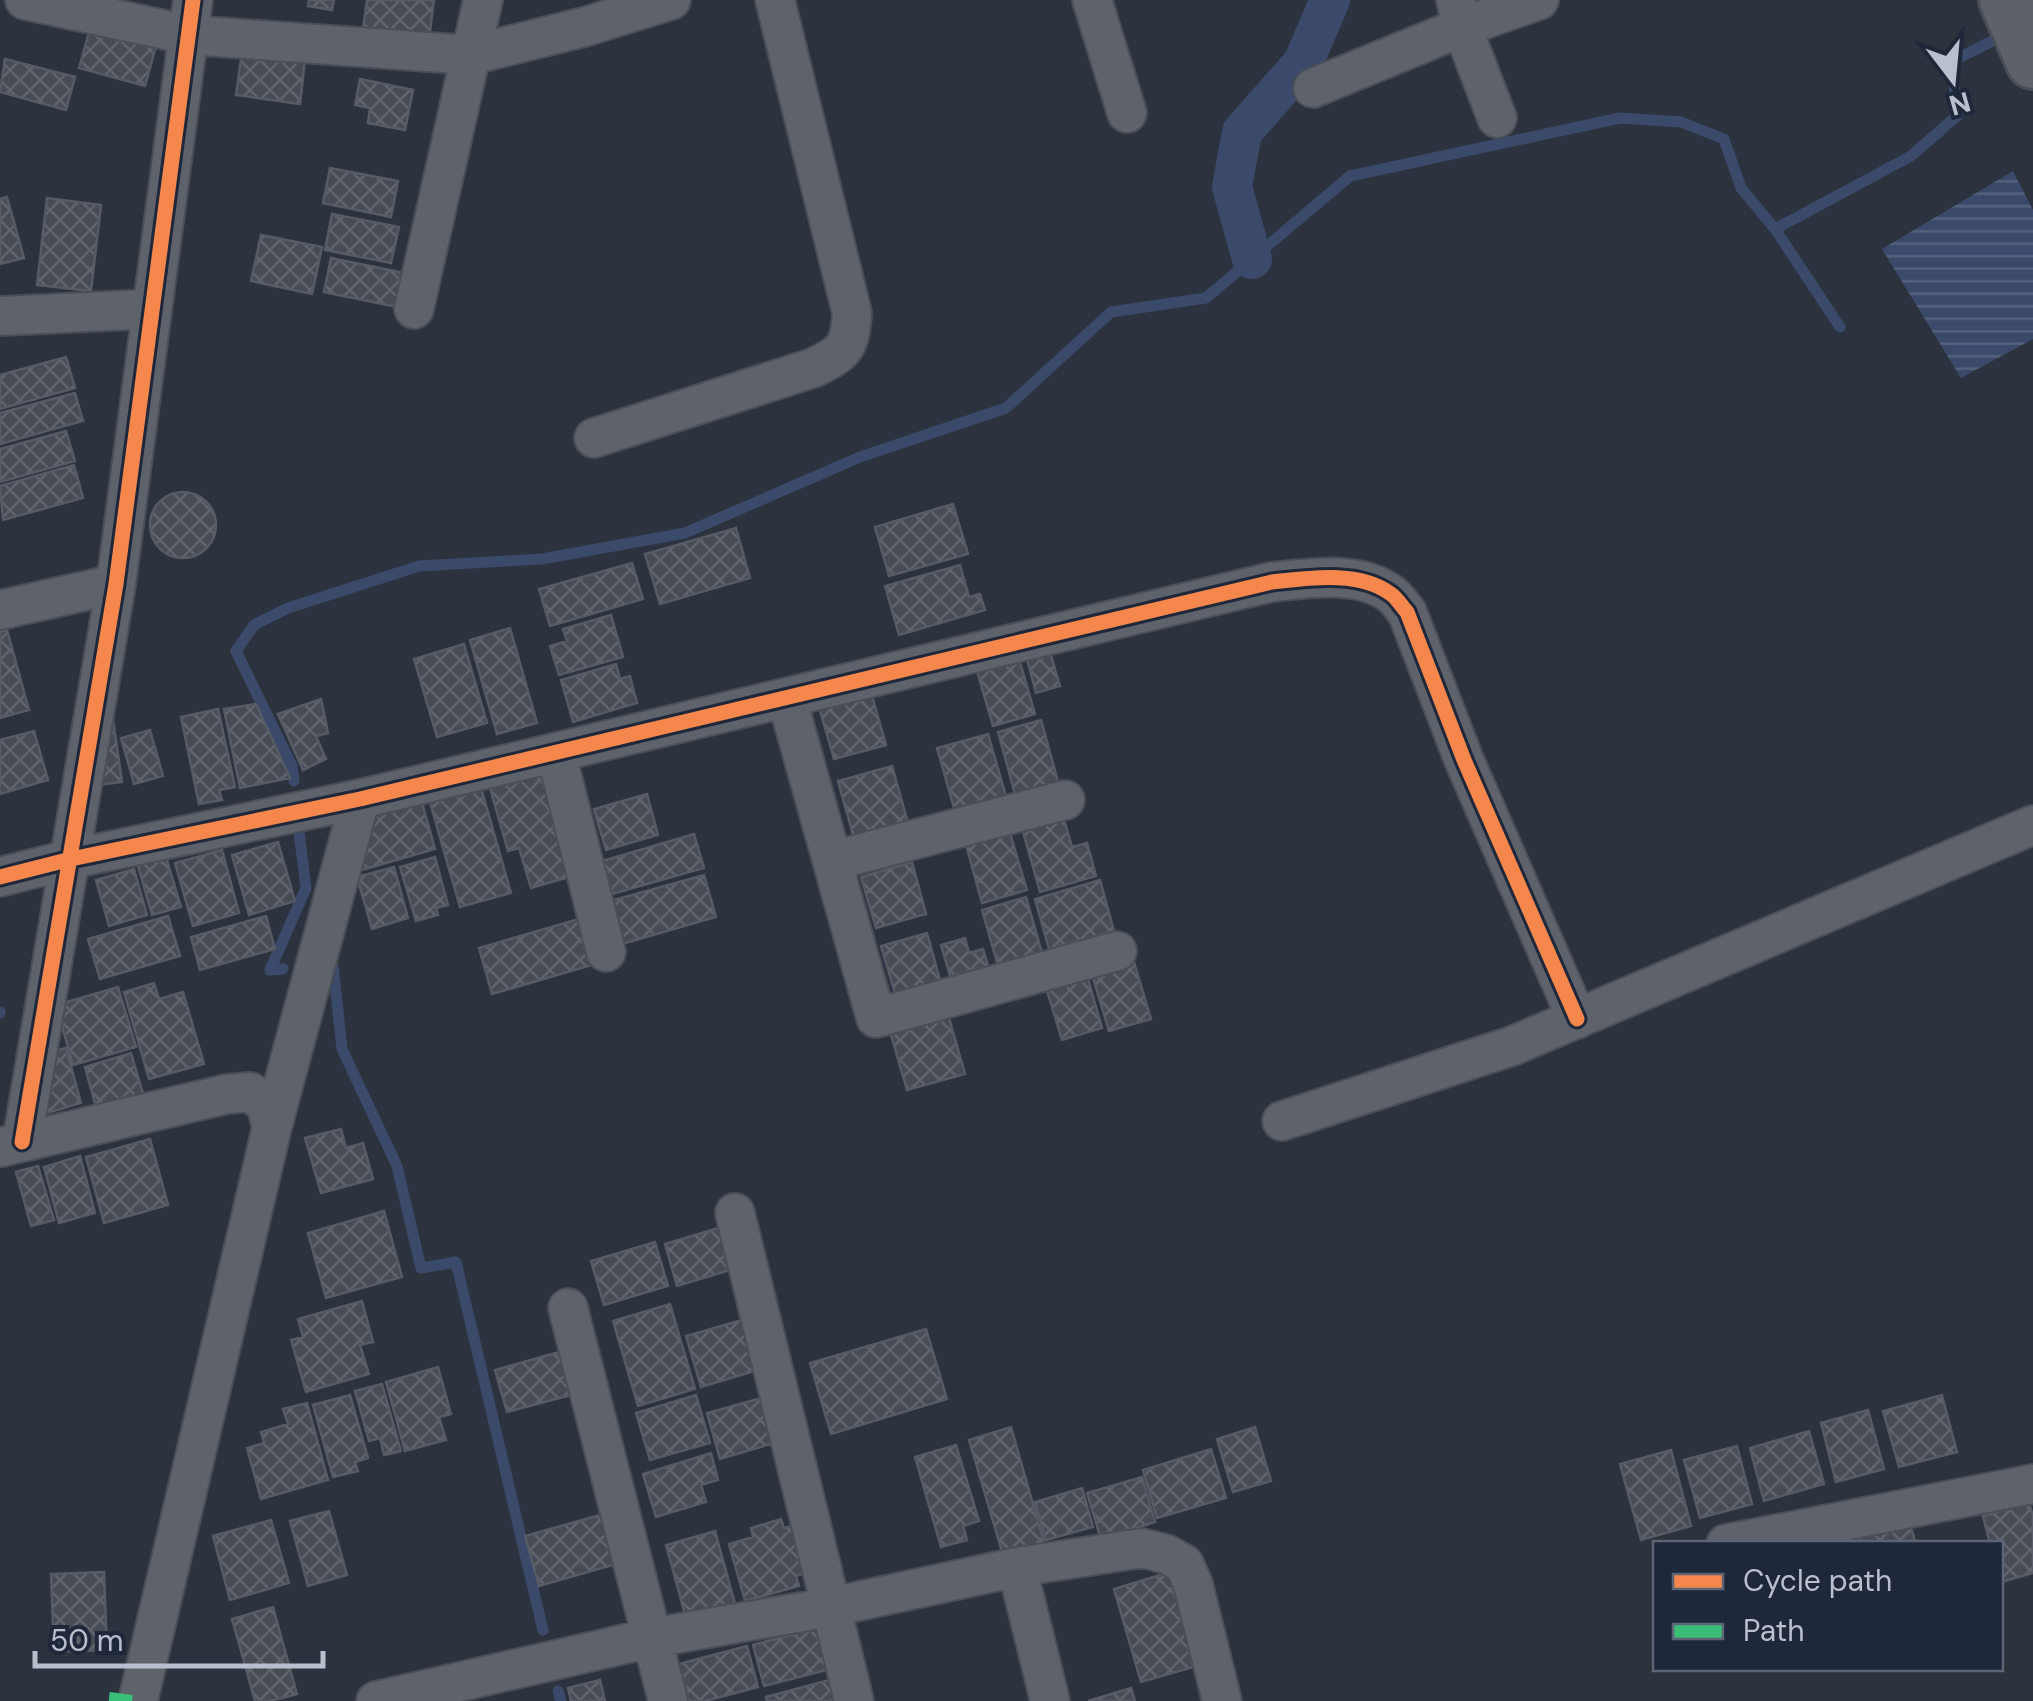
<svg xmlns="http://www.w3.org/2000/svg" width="2033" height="1701" viewBox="0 0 2033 1701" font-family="'DM Sans',sans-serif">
  <defs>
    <pattern id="water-rules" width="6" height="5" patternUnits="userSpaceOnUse" patternTransform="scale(2.5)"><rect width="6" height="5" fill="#3b4a6a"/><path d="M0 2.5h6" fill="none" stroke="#55627e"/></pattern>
    <pattern id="building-cross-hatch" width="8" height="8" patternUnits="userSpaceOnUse" patternTransform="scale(2.5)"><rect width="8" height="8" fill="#464b54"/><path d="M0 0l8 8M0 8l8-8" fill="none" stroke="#5f636b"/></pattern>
  </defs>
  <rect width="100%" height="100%" fill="#2d333e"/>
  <!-- water -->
  <path fill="url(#water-rules)" d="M2013 171 2033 210V339L1961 378 1882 249Z"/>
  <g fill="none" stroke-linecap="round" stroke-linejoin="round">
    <!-- stream -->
    <path stroke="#3b4a6a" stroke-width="11" d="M1775 229 1840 327
      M294 781 292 766 236 651 254 625 288 608 419 566 542 559 685 533 860 457 1006 408 1111 312 1206 298 1350 176 1620 118 1681 122 1724 139 1741 188 1775 229 1911 156 1958 115 1951 62 1998 38
      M333 965 342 1049 397 1166 421 1268 456 1262 543 1630
      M283 969 270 970 306 888 299 832
      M0 1013V1012
      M558 1691 561 1701"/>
    <!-- canal -->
    <path stroke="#3b4a6a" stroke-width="40" d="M1252 259 1232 187 1242 132 1303 63 1330 0"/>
  </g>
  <!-- building -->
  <path fill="url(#building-cross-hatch)" stroke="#565b65" stroke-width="2.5" d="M309 0H334L332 10 308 6Z
    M367 0H434L429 39 363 30Z
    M92 22 158 39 145 86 79 68Z
    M242 52 305 60 300 104 236 95Z
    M5 59 75 77 66 110 0 92Z
    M360 79 413 90 405 130 368 123 370 108 355 105Z
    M330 168 398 181 391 217 323 203Z
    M7 197 24 258 0 264V199Z
    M47 198 101 205 91 291 37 285Z
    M332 214 399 227 391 263 325 250Z
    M261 235 322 247 312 294 251 281Z
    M331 258 404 273 397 307 324 292Z
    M66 357 75 388 0 409V375Z
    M75 393 83 421 0 444V413Z
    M66 431 75 461 0 482V449Z
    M74 465 83 498 3 520 0 486Z
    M150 525a33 33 0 1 1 66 0a33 33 0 1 1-66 0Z
    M953 504 968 554 889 576 875 527Z
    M736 528 750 578 660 604 645 554Z
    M632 563 643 599 550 626 539 589Z
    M960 565 969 597 980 594 985 610 899 635 885 586Z
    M611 615 623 657 559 675 550 646 567 641 563 629Z
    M510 628 537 723 497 734 470 640Z
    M7 630 29 710 0 718V632Z
    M464 644 487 723 437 737 414 659Z
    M1049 649 1060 686 1036 693 1026 655Z
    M1017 652 1035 714 993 726 975 664Z
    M616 664 620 679 630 676 637 703 573 722 561 680Z
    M869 685 886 745 834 759 817 700Z
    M321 699 328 733 316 736 326 759 303 770 278 714Z
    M256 704 290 778 240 788 224 709Z
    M218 709 235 787 219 790 222 800 199 804 181 717Z
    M112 712 122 782 90 786Z
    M1041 720 1059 785 1016 798 998 732Z
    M150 730 163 776 134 784 121 738Z
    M34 731 48 780 0 794V740Z
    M988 734 1007 800 956 815 937 748Z
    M539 759 573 876 531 888 519 848 508 851 486 774Z
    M892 766 909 826 855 842 838 781Z
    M480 784 511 893 460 907 429 799Z
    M419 792 435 849 362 870 354 843 371 805Z
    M647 794 658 835 606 850 594 809Z
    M1063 816 1072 847 1087 843 1096 876 1040 892 1022 828Z
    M1010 833 1027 890 982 903 966 845Z
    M694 834 704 868 612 894 602 861Z
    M278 842 295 901 249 915 232 855Z
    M222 850 239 913 193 926 175 863Z
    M166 857 181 907 152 915 138 866Z
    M435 857 448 905 436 908 438 915 416 921 400 867Z
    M912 862 926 914 876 928 861 877Z
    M394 867 408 918 372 929 357 877Z
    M134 869 147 915 109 926 96 880Z
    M704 875 716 917 622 944 610 901Z
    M1100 880 1114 931 1049 949 1035 899Z
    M1026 897 1042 953 998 966 982 910Z
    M168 916 180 956 100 979 88 939Z
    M266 916 275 949 200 970 191 937Z
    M579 919 592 965 492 994 479 948Z
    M927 933 940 980 895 993 881 946Z
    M965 938 969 953 983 949 988 966 950 976 941 945Z
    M1134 962 1151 1019 1109 1031 1092 974Z
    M1086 972 1102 1028 1062 1040 1045 984Z
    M154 983 159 999 183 992 204 1064 149 1079 124 992Z
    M118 987 136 1047 73 1065 56 1005Z
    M947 1011 965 1074 907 1090 889 1028Z
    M66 1048 81 1103 47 1113 40 1087 52 1083 48 1071 55 1069 50 1052Z
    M131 1053 144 1097 97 1111 85 1067Z
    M341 1129 346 1148 363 1143 373 1179 321 1193 305 1138Z
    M150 1139 168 1205 104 1223 86 1157Z
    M80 1156 95 1213 59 1223 44 1167Z
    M38 1166 54 1220 31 1226 16 1172Z
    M384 1211 402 1277 326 1298 308 1233Z
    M728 1225 740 1267 677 1286 665 1244Z
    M655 1242 668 1286 604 1305 591 1261Z
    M362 1301 373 1342 360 1345 369 1374 306 1392 291 1340 303 1337 298 1319Z
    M670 1304 695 1389 638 1406 613 1321Z
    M749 1318 765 1368 701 1387 686 1336Z
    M926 1329 947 1399 831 1434 810 1363Z
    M570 1349 582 1392 507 1412 495 1370Z
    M438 1367 451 1414 439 1417 446 1440 405 1451 386 1382Z
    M382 1384 401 1451 384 1455 380 1438 369 1441 355 1391Z
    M350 1395 368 1458 355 1462 358 1471 333 1477 313 1405Z
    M696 1395 710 1443 650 1460 636 1413Z
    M1942 1395 1957 1452 1899 1467 1883 1411Z
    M761 1398 774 1443 720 1459 707 1413Z
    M307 1403 328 1480 261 1499 247 1448 264 1443 261 1432 288 1424 283 1409Z
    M1868 1410 1884 1469 1836 1482 1821 1423Z
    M1011 1427 1044 1543 1003 1555 969 1440Z
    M1255 1427 1271 1481 1233 1492 1217 1439Z
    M1809 1431 1824 1484 1764 1501 1750 1448Z
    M956 1445 979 1521 963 1526 967 1540 941 1547 915 1457Z
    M1737 1446 1752 1504 1700 1518 1684 1460Z
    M1211 1449 1226 1498 1157 1518 1143 1470Z
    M1671 1450 1691 1526 1641 1540 1620 1464Z
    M711 1453 718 1480 701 1485 706 1502 656 1517 643 1474Z
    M1142 1477 1155 1522 1101 1539 1087 1493Z
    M1082 1488 1093 1527 1046 1540 1035 1502Z
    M2029 1503 2033 1516V1573L2001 1582 2000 1544H1990L1983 1516Z
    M329 1511 347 1575 308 1586 290 1521Z
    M607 1513 620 1563 539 1586 525 1536Z
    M1908 1518 1916 1544H1850L1848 1536Z
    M781 1519 784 1528 799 1524 812 1571 796 1576 799 1586 745 1601 729 1544 753 1537 751 1528Z
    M271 1520 289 1583 230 1600 213 1536Z
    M715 1531 735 1604 686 1618 666 1545Z
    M1176 1570 1204 1664 1141 1682 1114 1589Z
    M104 1572 107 1650 54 1652 51 1574Z
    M273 1607 297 1694 270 1701H255L232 1619Z
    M820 1627 830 1669 764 1686 753 1645Z
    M747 1646 758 1687 705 1701H689L679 1664Z
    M833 1679 839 1701H767L766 1697Z
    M600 1680 605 1701H571L568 1688Z
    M1131 1688 1135 1701H1088Z"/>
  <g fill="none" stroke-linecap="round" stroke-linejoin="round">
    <defs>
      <path id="street" d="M25 0 189 35 471 55 584 27 671 0
        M1092 0 1127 113
        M1456 0 1462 27 1497 118
        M1313 88 1462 27 1539 0
        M414 309 483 0
        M0 316 152 309
        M594 438 813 368C844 353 850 348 852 313L775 0
        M0 610 116 584
        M787 699 876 1018 1117 951
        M556 753 606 952
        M832 861 1065 800
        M0 877 71 859 360 799 1272 582C1309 578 1359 570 1391 594 1397 598 1402 607 1407 612L1464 760 1577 1019
        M1282 1121 1512 1046 2033 825
        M272 1127 360 799
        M22 1142 116 584 193 0
        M1 1147 227 1094 250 1092 266 1104 272 1127 138 1701
        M735 1213 854 1701
        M568 1308 668 1701
        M1726 1544 2033 1484
        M1017 1567 1050 1701
        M376 1701 651 1638 831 1607 1017 1567 1142 1548 1166 1554 1184 1564 1193 1584 1222 1701"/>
      <path id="secondary" d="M2006 0 2033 62"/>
    </defs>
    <!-- street casing -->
    <use href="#street" stroke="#4a4e56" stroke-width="42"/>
    <!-- secondary casing -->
    <use href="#secondary" stroke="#4a4e56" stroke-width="58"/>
    <!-- street -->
    <use href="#street" stroke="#5e626b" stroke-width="38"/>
    <!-- secondary -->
    <use href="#secondary" stroke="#5d6169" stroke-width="52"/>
    <!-- quiet -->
    <path stroke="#3abd76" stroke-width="12" stroke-dasharray="25 12" stroke-linecap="butt" d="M109 1698 132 1701"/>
    <defs>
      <path id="cycleway" d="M0 877 71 859 360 799 1272 582C1309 578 1359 570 1391 594 1397 598 1402 607 1407 612L1464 760 1577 1019
        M22 1142 116 584 193 0"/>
    </defs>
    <!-- cycleway casing -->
    <use href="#cycleway" stroke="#1f283a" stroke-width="21"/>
    <!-- cycleway -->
    <use href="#cycleway" stroke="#f5874c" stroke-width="15"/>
  </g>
  <!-- legend -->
  <rect x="1653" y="1541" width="350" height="130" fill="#1f283a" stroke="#5d6475" stroke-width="2.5"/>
  <rect x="1673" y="1574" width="50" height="15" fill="#f5874c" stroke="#5d6475" stroke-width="2.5"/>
  <text x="1743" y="1591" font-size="30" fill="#b9bfce">Cycle path</text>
  <rect x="1673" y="1624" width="50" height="15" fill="#3abd76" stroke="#5d6475" stroke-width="2.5"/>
  <text x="1743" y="1641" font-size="30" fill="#b9bfce">Path</text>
  <!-- north arrow -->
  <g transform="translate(1953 80) rotate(164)" stroke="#1f283a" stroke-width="8" paint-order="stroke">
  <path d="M0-8L18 38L0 25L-18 38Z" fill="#b9bfce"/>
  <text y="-15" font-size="28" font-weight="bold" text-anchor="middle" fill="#b9bfce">N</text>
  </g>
  <!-- scale -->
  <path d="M35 1651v15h288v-15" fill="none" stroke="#b9bfce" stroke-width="5"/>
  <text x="50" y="1651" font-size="30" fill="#b9bfce" stroke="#1f283a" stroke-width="8" paint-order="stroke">50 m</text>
</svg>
